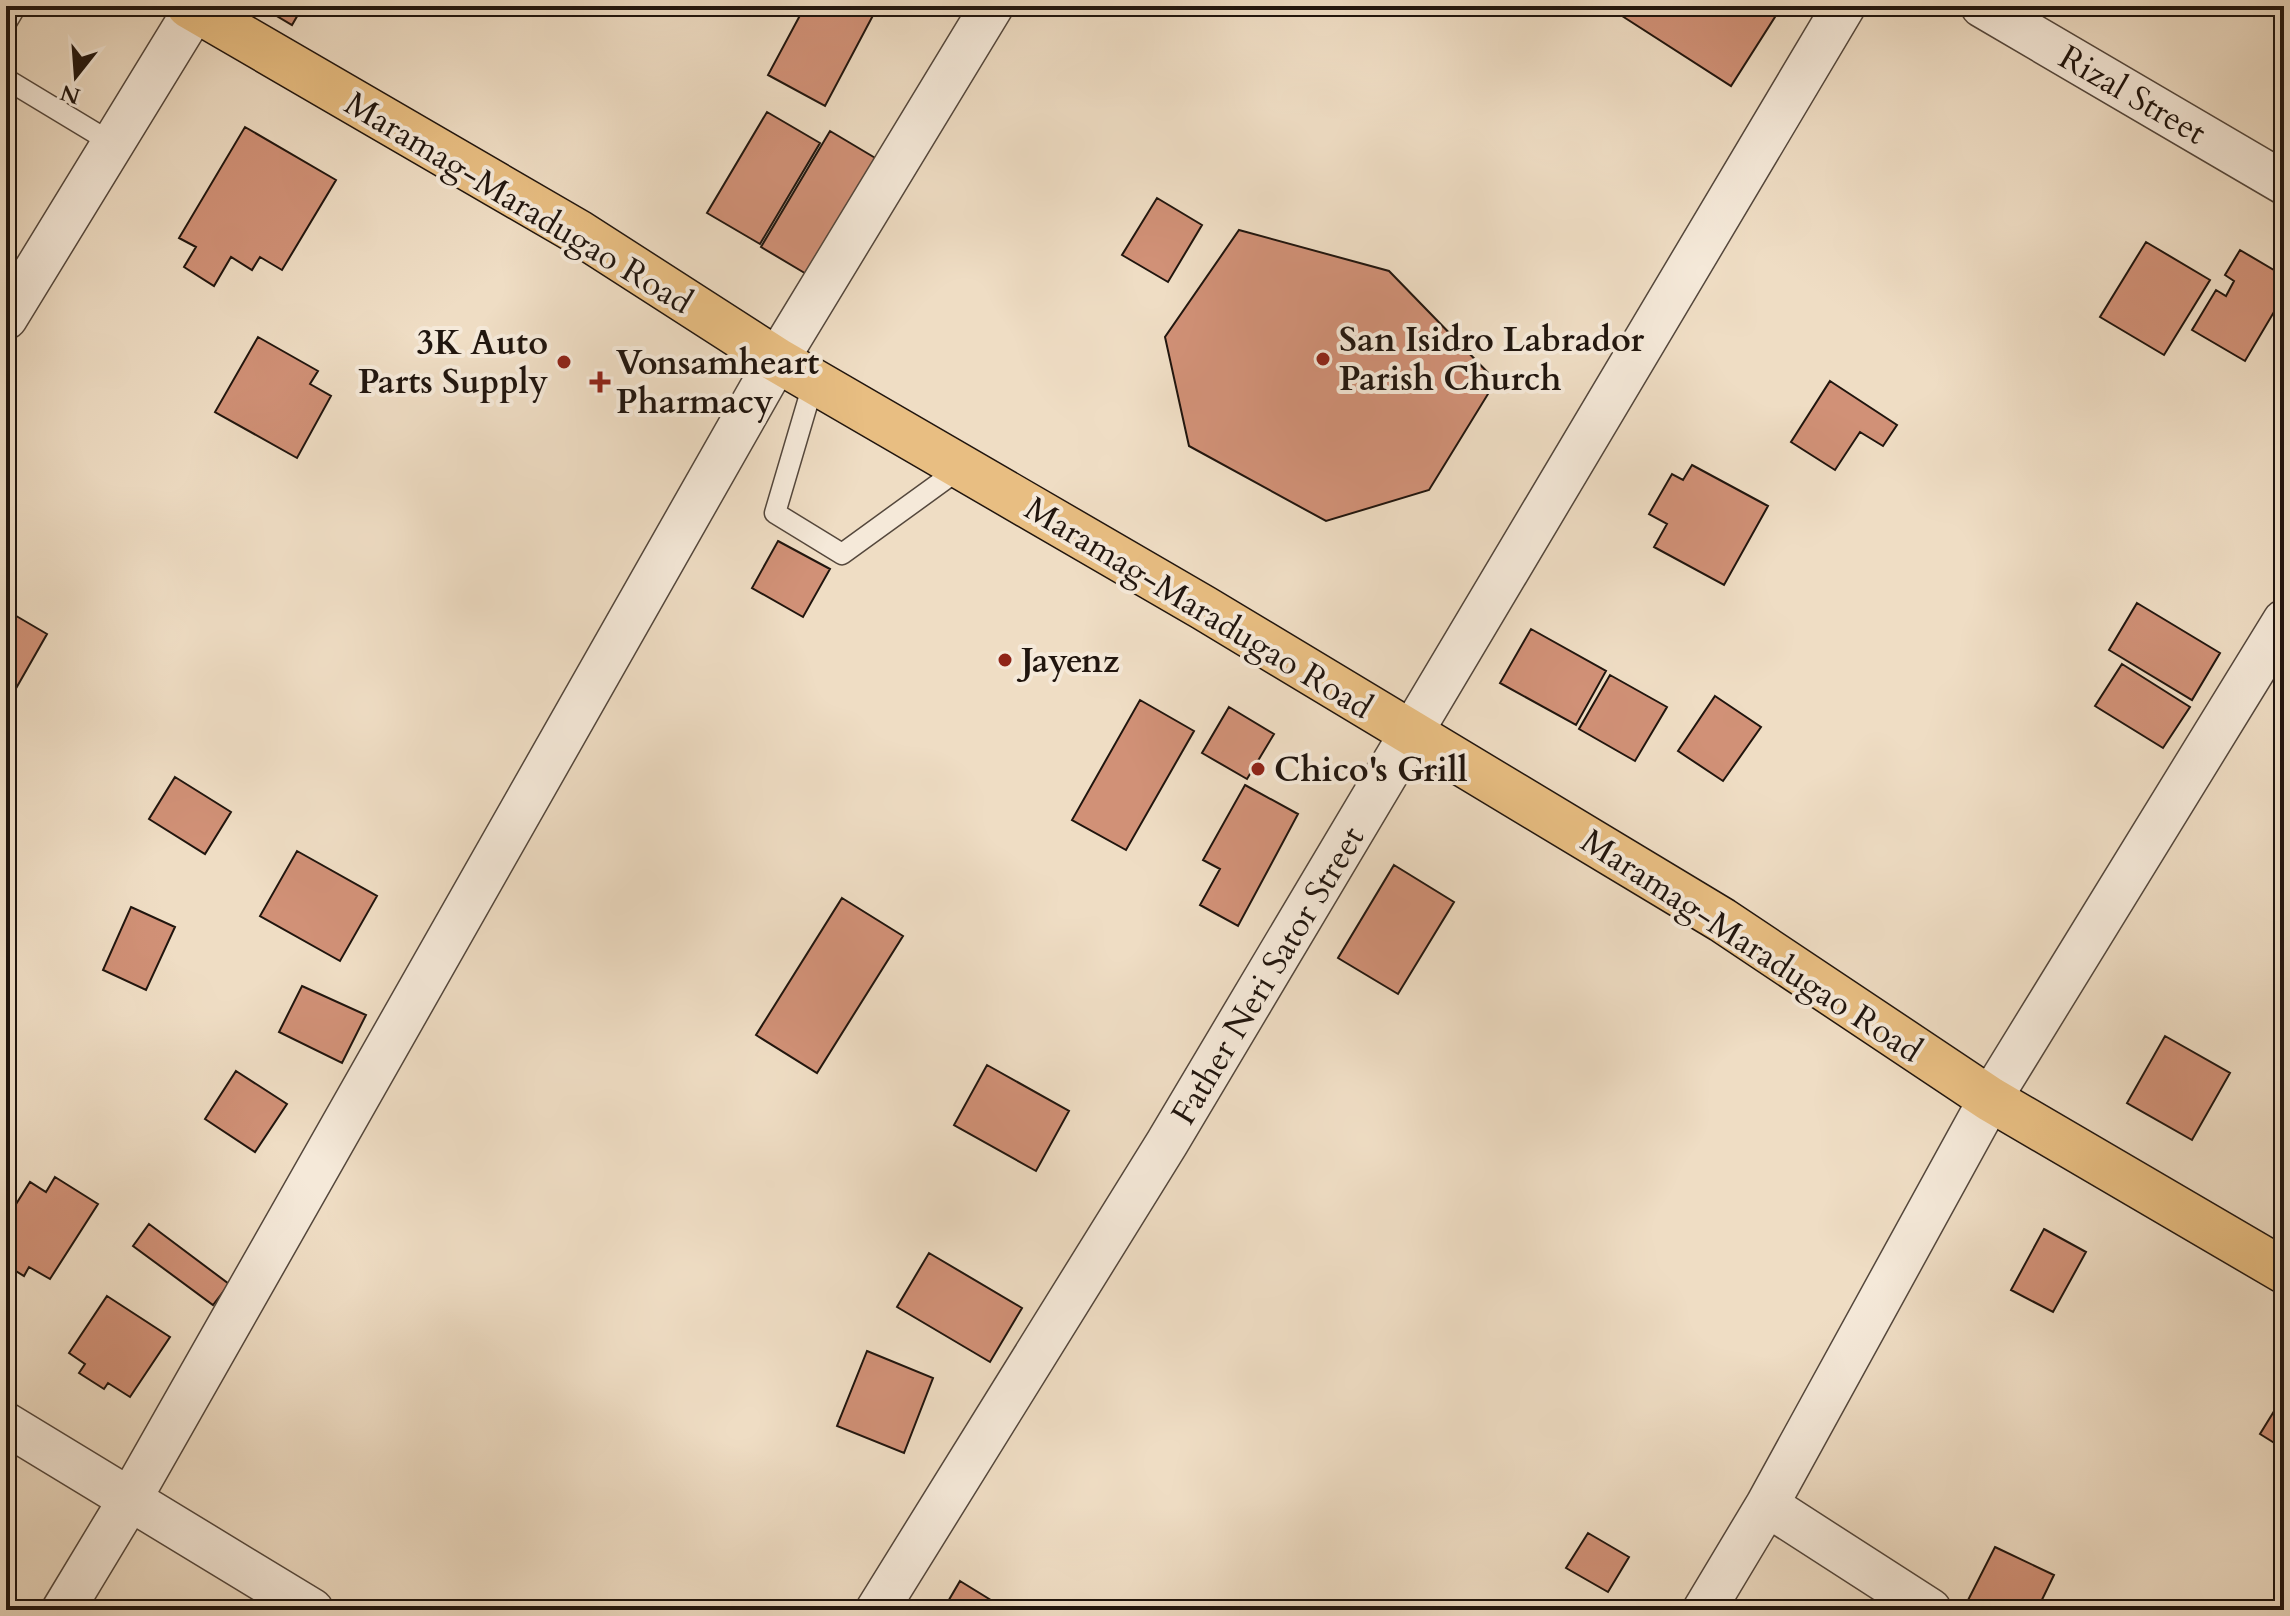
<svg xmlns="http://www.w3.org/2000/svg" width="2290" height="1616" viewBox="0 0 2290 1616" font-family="Cardo,serif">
  <rect width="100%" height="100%" fill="#efddc4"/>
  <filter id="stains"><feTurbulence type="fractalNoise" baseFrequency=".0025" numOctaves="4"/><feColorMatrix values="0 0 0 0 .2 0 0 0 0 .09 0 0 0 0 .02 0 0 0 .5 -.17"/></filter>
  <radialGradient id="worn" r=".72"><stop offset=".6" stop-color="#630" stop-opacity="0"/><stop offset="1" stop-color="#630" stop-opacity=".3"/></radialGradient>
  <!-- building -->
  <path fill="#d19177" stroke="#20150e" stroke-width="2" d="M260 6H303L292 25Z
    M805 6H878L825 106 768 75Z
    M1624 6H1782L1731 86 1619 14Z
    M767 112 820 143 760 244 707 213Z
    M245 127 336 180 282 270 260 257 252 270 231 257 214 286 184 267 196 247 179 238Z
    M830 131 877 159 808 275 761 247Z
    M1157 198 1202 225 1168 282 1122 255Z
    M1239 230 1389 271 1496 381 1429 490 1326 521 1189 446 1165 337Z
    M2146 242 2210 280 2164 355 2100 317Z
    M2240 250 2284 276V295L2245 361 2192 330 2216 290 2226 296 2234 281 2225 275Z
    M258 337 318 371 310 384 331 396 297 458 215 412Z
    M1830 381 1897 425 1883 446 1860 432 1835 470 1791 442Z
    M1692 465 1768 506 1724 585 1654 547 1667 524 1649 514 1672 474 1683 480Z
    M778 541 830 569 803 617 752 588Z
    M2137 603 2220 653 2192 700 2109 650Z
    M6 610 47 634 6 706Z
    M1531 629 1606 671 1576 725 1500 683Z
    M2122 664 2190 707 2163 748 2095 706Z
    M1610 675 1667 707 1635 761 1579 729Z
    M1715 696 1761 727 1723 781 1678 751Z
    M1140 700 1194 731 1126 850 1072 820Z
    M1229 707 1274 734 1247 779 1202 753Z
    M175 777 231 812 205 854 149 819Z
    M1245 785 1298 814 1238 926 1200 905 1220 869 1203 860Z
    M297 851 377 896 340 961 260 916Z
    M1394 865 1454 902 1398 994 1338 958Z
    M842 898 903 936 817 1073 756 1035Z
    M131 907 175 927 146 990 103 970Z
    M302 986 366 1015 342 1063 279 1032Z
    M2165 1036 2230 1073 2192 1140 2127 1103Z
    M987 1065 1069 1111 1036 1171 954 1125Z
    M236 1071 287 1104 255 1152 205 1119Z
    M55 1177 98 1204 50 1279 29 1267 24 1276 6 1265 8 1256 6 1254V1220L30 1182 46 1192Z
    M149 1224 229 1284 213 1305 133 1246Z
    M2044 1229 2086 1252 2053 1312 2011 1290Z
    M929 1253 1022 1308 990 1362 897 1307Z
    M107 1296 170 1337 130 1397 108 1383 104 1389 79 1373 85 1364 69 1353Z
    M867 1351 933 1378 904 1453 837 1426Z
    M2284 1395V1449L2260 1434Z
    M1588 1533 1629 1557 1608 1592 1566 1568Z
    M1995 1547 2054 1575 2037 1610H1963Z
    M960 1581 1007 1610H943Z"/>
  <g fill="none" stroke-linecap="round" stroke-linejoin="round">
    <defs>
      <path id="service" d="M6 23 16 6
        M6 79 112 143
        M814 381 775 513 842 554 962 467"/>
      <path id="minor" d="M1982 6 2284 183
        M6 318 197 6
        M6 1424 312 1610
        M1767 1505 1930 1610
        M63 1610 130 1499 777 360 992 6
        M877 1610 1167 1143 1844 6
        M1704 1610 1767 1505 1990 1099 2284 621"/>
      <path id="primary" d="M189 6 578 232 777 360 1204 608 1722 920 1990 1099 2284 1271"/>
    </defs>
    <!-- service casing -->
    <use href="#service" stroke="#54473c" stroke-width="23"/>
    <!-- minor casing -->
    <use href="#minor" stroke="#54473c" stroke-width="45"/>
    <!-- primary casing -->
    <use href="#primary" stroke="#20150e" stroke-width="47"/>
    <!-- service -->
    <use href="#service" stroke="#f5e9d9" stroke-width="20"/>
    <!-- minor -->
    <use href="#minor" stroke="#f5e9d9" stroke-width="42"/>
    <!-- primary -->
    <use href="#primary" stroke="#e8be82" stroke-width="44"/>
  </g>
  <!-- markers -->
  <g fill="#8f2418" stroke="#f5e9d9" stroke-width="3">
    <circle cx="1323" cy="359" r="8"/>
    <circle cx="564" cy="362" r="8"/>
    <path d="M596 370h8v8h8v8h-8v8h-8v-8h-8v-8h8z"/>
    <circle cx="1005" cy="660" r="8"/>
    <circle cx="1258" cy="769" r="8"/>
  </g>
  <g text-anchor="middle" stroke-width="8" stroke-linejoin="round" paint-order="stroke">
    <!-- street labels -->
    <g font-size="34" fill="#20150e" stroke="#f5e9d9">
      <text transform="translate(2133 94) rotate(30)" y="12">Rizal Street</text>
      <text transform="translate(519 202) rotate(31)" y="12">Maramag-Maradugao Road</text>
      <text transform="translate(1199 607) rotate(31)" y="12">Maramag-Maradugao Road</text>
      <text transform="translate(1752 945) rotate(33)" y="12">Maramag-Maradugao Road</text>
      <text transform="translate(1267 975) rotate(-59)" y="12">Father Neri Sator Street</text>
    </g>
    <!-- poi labels -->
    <g font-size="34" font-weight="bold" fill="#20150e" stroke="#f5e9d9" text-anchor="start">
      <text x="1339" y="351">San Isidro Labrador<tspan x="1339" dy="39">Parish Church</tspan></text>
      <text x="548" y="354" text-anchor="end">3K Auto<tspan x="548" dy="39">Parts Supply</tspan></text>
      <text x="616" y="374">Vonsamheart<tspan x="616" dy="39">Pharmacy</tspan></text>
      <text x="1021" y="672">Jayenz</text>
      <text x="1274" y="781">Chico's Grill</text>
    </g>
  </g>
  <!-- margin -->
  <rect width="2290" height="1616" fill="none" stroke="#efddc4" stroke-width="32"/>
  <rect x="8" y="8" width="2274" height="1600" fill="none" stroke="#20150e" stroke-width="4"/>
  <rect x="16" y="16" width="2258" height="1584" fill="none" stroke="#20150e" stroke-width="2"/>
  <!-- north arrow -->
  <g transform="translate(76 76) rotate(197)" stroke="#f5e9d9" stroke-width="6" paint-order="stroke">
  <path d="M0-6L14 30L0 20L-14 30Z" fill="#20150e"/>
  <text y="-12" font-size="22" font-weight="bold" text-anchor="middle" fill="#20150e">N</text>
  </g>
  <rect width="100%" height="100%" filter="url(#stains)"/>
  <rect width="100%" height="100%" fill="url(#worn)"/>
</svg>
